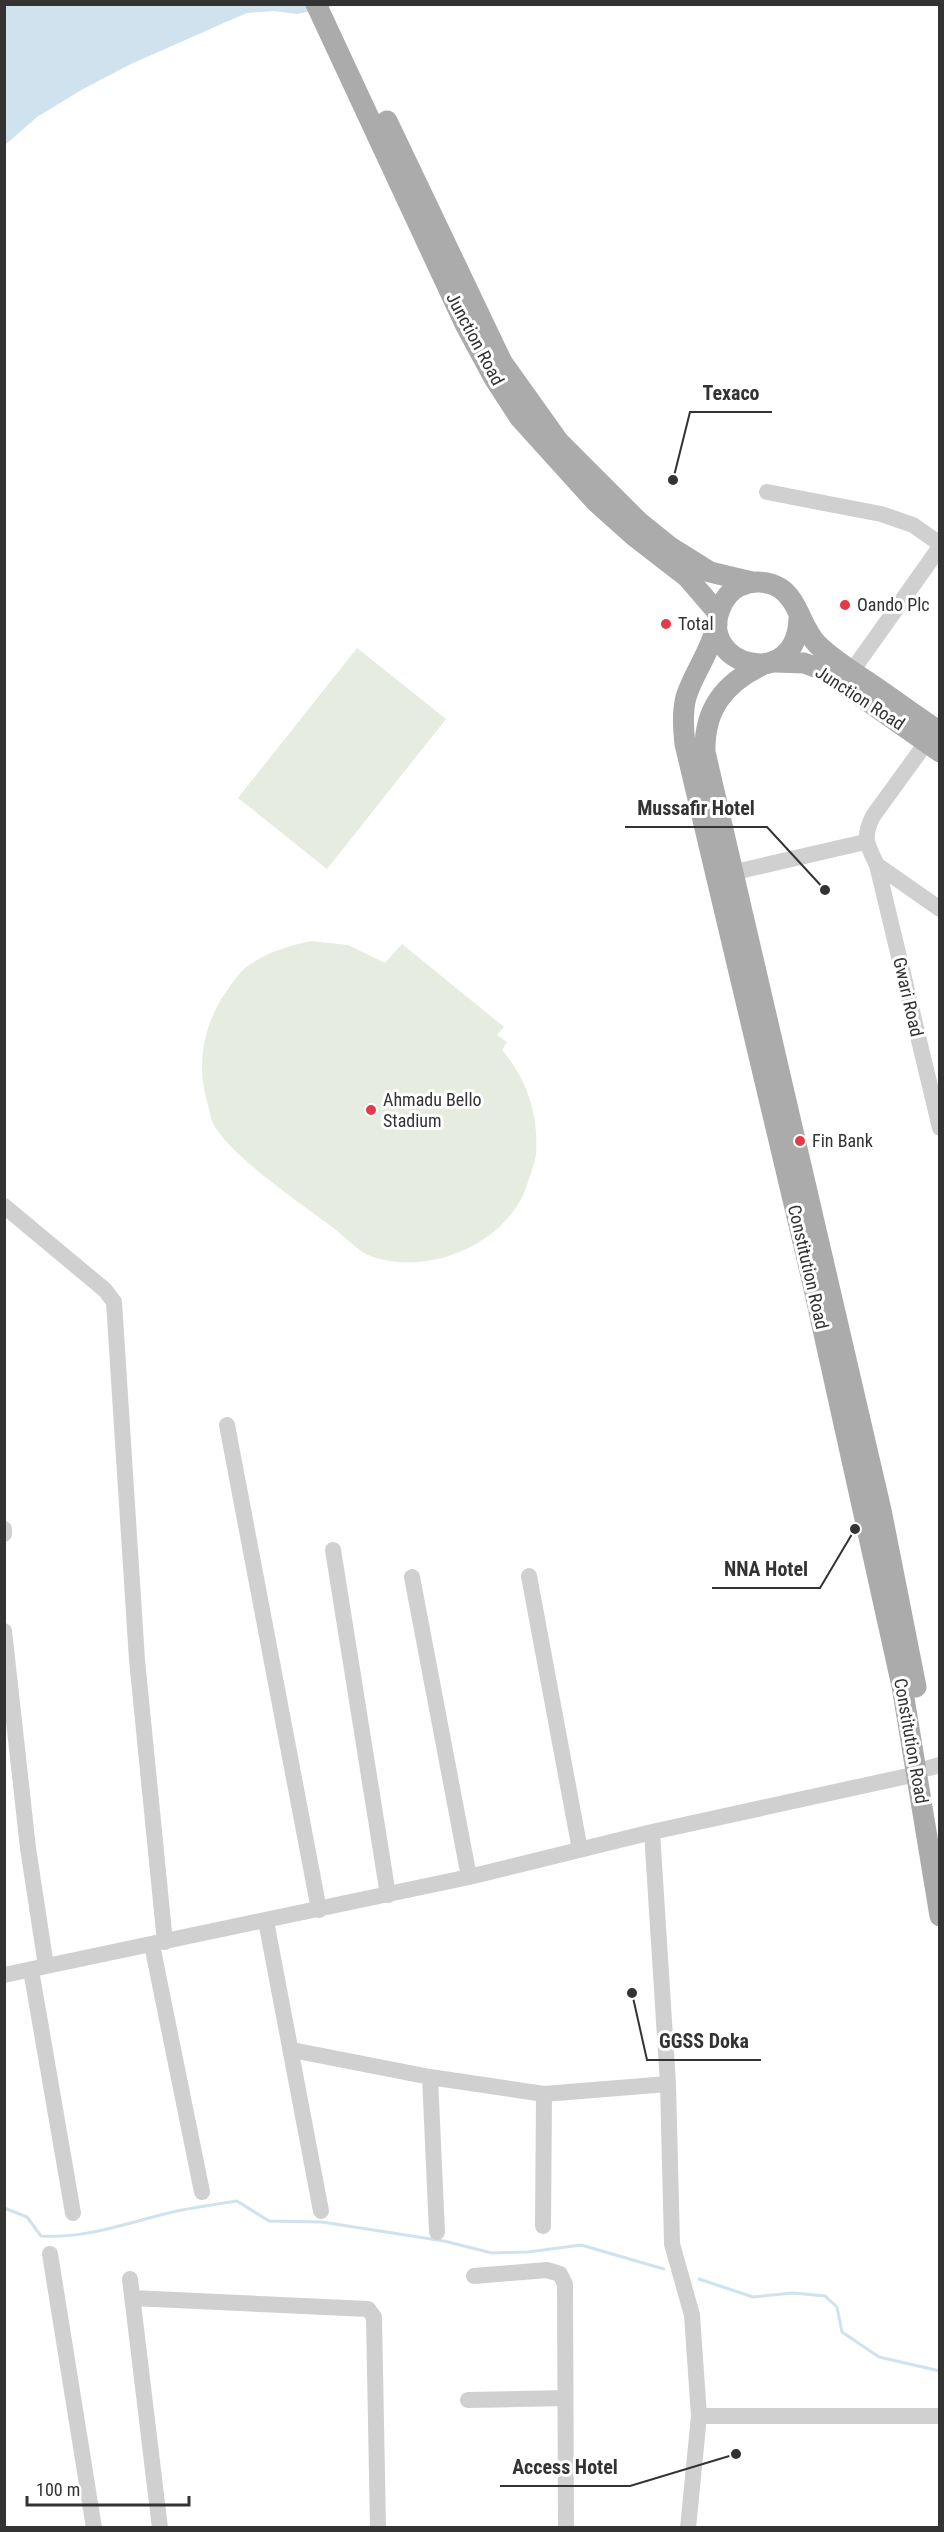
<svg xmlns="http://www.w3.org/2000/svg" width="944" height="2532" viewBox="0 0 944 2532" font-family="'Roboto Condensed',sans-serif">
  <rect width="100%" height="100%" fill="#fff"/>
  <!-- green -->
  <path fill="#e6ecdf" d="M357 648 446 719 327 869 238 798Z
    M311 941 348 945 385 963 402 944 504 1027 497 1035 507 1042 502 1050C527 1079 539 1115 536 1154 535 1164 530 1175 527 1185 507 1245 425 1278 368 1255 356 1249 343 1235 332 1227 299 1202 236 1160 215 1127 211 1121 210 1112 208 1105 195 1063 204 1021 230 986 235 980 239 973 245 968 267 952 285 947 311 941Z"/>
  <!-- water -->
  <path fill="#cfe2ee" d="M5 5H337L297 14 274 11 247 13 226 22 131 64 83 89 37 117 5 145Z"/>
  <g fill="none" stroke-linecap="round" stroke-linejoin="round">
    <!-- stream -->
    <path stroke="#cfe2ee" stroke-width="3" d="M4 2208 27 2217 41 2236C88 2239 132 2221 177 2211 197 2207 217 2204 237 2201L269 2221 322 2222 444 2241 492 2253 528 2252 581 2245 664 2269
      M699 2279 753 2297 793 2293 825 2296 837 2307 842 2332 879 2357 940 2371"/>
    <!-- minor -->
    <path stroke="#d0d0d0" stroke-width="16" d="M767 492 881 514 913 525 940 544
      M852 671 940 547
      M926 743 873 816C862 838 867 845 877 865L940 1128
      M877 865 940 909
      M731 873 865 842
      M4 1206 105 1290 114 1302 137 1660 165 1942
      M227 1425 319 1910
      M4 1529V1534
      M333 1550 388 1895
      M529 1576 580 1850
      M412 1577 469 1877
      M4 1631 28 1848 46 1966
      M929 1768 940 1765
      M652 1832 668 2084 672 2244 692 2315 699 2416 688 2528
      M266 1921 321 2211
      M152 1945 202 2192
      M31 1970 73 2213
      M4 1975 469 1877 652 1832 917 1774
      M292 2050 430 2077 544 2094 668 2084
      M430 2077 437 2232
      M543 2226 544 2094
      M50 2254 94 2528
      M474 2276 547 2270 560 2274 565 2284 566 2528
      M130 2279 160 2528
      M132 2298 368 2309 374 2317 378 2528
      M468 2400 565 2398
      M699 2416H940"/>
    <!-- major -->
    <path stroke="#ababab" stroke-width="21" d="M316 4 465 324 494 378 520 418 596 502 634 536 687 577 718 613
      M387 121 502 362 559 442 639 522 670 547 710 572 752 582
      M799 617C798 694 697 665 720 609 724 599 731 590 740 586 752 580 768 581 780 588 799 601 801 627 817 644 831 658 848 669 865 680 890 697 915 715 940 732
      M717 624C711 651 694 672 686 697 682 713 683 728 685 744L813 1284 902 1686 940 1916
      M775 662 804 663 823 670 940 752
      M762 665C724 684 704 709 705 752L881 1510 916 1687"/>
  </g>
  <!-- markers -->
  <g fill="#e63946" stroke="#fff" stroke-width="2">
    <circle cx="845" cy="605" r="6"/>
    <circle cx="666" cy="624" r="6"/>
    <circle cx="371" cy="1110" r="6"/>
    <circle cx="800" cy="1141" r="6"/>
  </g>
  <g text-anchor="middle" stroke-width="6" stroke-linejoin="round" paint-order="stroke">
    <!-- street labels -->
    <g font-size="18" fill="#333" stroke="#fff">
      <text transform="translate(475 339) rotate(62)" y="6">Junction Road</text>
      <text transform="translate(860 698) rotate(33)" y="6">Junction Road</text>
      <text transform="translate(908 997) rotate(77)" y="6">Gwari Road</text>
      <text transform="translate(808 1267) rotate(77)" y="6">Constitution Road</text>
      <text transform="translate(911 1741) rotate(80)" y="6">Constitution Road</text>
    </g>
    <!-- poi labels -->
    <g font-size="18" fill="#333" stroke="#fff" text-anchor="start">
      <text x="857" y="611">Oando Plc</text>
      <text x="678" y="630">Total</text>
      <text x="383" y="1106">Ahmadu Bello<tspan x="383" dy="21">Stadium</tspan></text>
      <text x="812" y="1147">Fin Bank</text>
    </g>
  </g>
  <!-- callouts -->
  <path fill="none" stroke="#333" stroke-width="2" d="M673 480L690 412H772M825 890L767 827H625M855 1529L820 1588H712M632 1993L647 2060H761M736 2454L630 2486H500"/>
  <g fill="#333" stroke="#fff" stroke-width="2">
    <circle cx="673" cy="480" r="6"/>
    <circle cx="825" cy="890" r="6"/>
    <circle cx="855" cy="1529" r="6"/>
    <circle cx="632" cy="1993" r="6"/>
    <circle cx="736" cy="2454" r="6"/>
  </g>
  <g font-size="20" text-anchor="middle" font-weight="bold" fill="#333" stroke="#fff" stroke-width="6" stroke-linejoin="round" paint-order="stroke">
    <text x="731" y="400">Texaco</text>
    <text x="696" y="815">Mussafir Hotel</text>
    <text x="766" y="1576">NNA Hotel</text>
    <text x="704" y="2048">GGSS Doka</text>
    <text x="565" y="2474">Access Hotel</text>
  </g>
  <!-- border -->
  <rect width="944" height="2532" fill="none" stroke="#333333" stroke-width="12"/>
  <!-- scale -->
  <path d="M27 2496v9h162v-9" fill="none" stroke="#333333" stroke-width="3"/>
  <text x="36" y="2496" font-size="18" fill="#333333" stroke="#ffffff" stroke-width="4.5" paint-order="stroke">100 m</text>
</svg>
